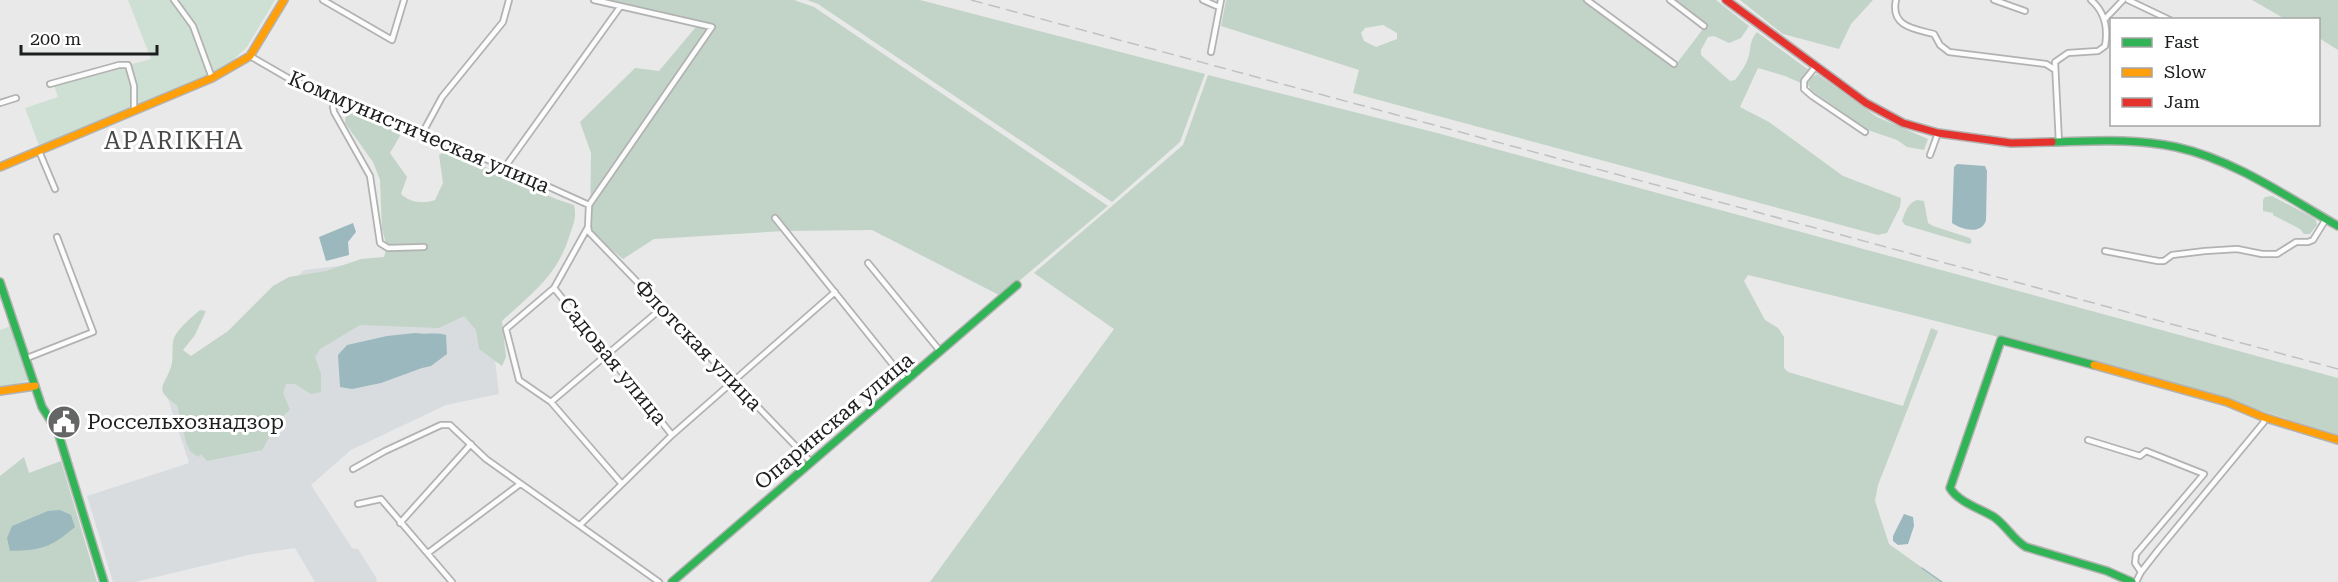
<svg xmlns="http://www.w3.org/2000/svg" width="2338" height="582" viewBox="0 0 2338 582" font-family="'Roboto Serif',serif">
  <rect width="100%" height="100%" fill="#e9e9e9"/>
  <!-- built -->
  <path fill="#d8dcdf" d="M379 261 492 333 499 394 446 405 351 450 311 485 352 548 358 549 377 579 376 582H315L295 548 253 554 135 582H113L87 496 189 463 168 399 304 270Z"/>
  <!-- green -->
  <path fill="#cee0d4" d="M128 0H275L247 47 232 61 206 76 40 148 25 108 58 97 54 85 151 59Z
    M11 326 29 380 0 389V330Z"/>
  <!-- forest -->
  <path fill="#c1d4c7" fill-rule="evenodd" d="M607 0H794L814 7 1108 206 1001 296 872 230 784 231 654 239 623 259 590 232 591 153 580 122 635 68 659 71 700 22Z
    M807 0H920L1205 74 1180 142 1112 202 818 4Z
    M1226 0H1585L1674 67 1706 25 1676 0H1716L1749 26 1741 38 1729 43 1714 36 1708 37 1701 50V55L1730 81 1735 80C1741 72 1747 64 1749 55 1751 46 1750 40 1757 32L1810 71 1801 83 1785 76 1758 68 1740 107 1769 122 1843 176 1901 198 1900 207 1887 233 1878 235 1353 93 1359 70 1221 26ZM1383 25 1397 33V39L1376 47 1364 41 1361 33 1365 28Z
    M1740 0H1873L1851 24 1839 49 1783 34Z
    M2252 0H2338V50L2319 38 2318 20 2285 19Z
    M1817 74 1877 117 1928 139 1924 150 1907 147 1897 140 1868 130 1811 90 1808 84 1809 79Z
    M1208 75 1437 133 2338 378V435C2144 372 1946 322 1748 275L1744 281 1765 320 1778 328 1784 337V368L1788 372 1903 406 1931 328 1938 331 1878 485 1875 501 1889 544 1942 582H930L1114 329 1034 273 1183 145Z
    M347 106 404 129 390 153 407 177 401 194C411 203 423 204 435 200L443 183 439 155 447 150 456 151 470 163 485 167 556 199 574 205C577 217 573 225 569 237 557 276 531 294 502 321L506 357 502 366 479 349 476 330 464 316 439 328 360 325 320 349 315 357 321 374V392L311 394 295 384H286L283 393 290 410C277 419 271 436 262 450L207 461 201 454 198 457 190 451 186 442 177 405C153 389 164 387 171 367 174 358 171 347 174 338 178 328 192 317 200 310L206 311 195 335 183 350 191 356 228 331 273 286 289 277 326 271 361 259 384 257 387 247 382 229 380 180 373 162 345 123Z
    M2272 196 2312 217 2316 220 2317 225 2310 234H2304L2300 229 2273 215V213L2263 211V200L2265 197Z
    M1917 200 1924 201 1928 223 1933 226 1970 238 1972 242 1969 244 1905 225 1902 221C1905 212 1908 203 1917 200Z
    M24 457 29 473 61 461 97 582H0V476Z"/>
  <!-- water -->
  <path fill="#9ab8be" d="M1957 164 1985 166 1987 171 1986 220C1982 235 1962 230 1952 223L1954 167Z
    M353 223 356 232 348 242 349 255 326 261 319 237Z
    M415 333C426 335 435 332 446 335L447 354 431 366 422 368 381 383 352 389 340 387 338 355 347 345 387 336Z
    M60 510 71 515 75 527C50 548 42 550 10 551L7 538 12 526 48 511Z
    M1904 514 1913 517 1914 526 1908 544 1898 545 1893 541V536Z"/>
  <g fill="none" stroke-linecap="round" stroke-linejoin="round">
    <!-- stream -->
    <path stroke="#9ab8be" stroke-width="1.5" d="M1922 568 1942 582"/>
    <defs>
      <path id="street" d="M174 0 193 26 212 78
        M323 0 392 40 404 0
        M1203 0 1219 7
        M1587 0 1674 64
        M1670 0 1704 26
        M1896 0C1890 27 1915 29 1934 34L1940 45 1949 52 2046 64 2054 69
        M1994 0 2025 11
        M2128 0 2170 20
        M2105 19 2123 0
        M1211 52 1221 0
        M250 56 288 78 505 167 589 205
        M1816 66 1804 81V89L1812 96 1865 132
        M50 84 119 65H128L134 86V111
        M336 98 333 107 334 112 370 176 380 243 388 248 424 247
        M0 103 16 98
        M423 132 442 97 503 22 509 0
        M2059 143 2055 62 2068 53 2098 51 2105 46C2108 29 2105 12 2091 0
        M39 151 55 189
        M1930 155 1938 133
        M505 167 620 7
        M589 205 588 227 554 288 506 329 519 380 551 402 621 483
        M589 205 712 27 594 0
        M775 218 906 381
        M588 227 589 232 810 461
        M2105 251 2158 261H2164L2172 255 2205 251 2237 249 2262 254H2277L2296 242H2308L2313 240 2326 219
        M868 263 940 351
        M554 288 672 435
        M27 358 93 332 57 237
        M551 402 662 308
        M2088 440 2140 456 2146 451 2204 474 2136 554 2135 563 2141 572
        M353 469 385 451 441 425H450L486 459 659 582
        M358 504 381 499 452 582
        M400 523 471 444
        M580 525 672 435 835 292
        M428 553 520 484
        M2136 582 2141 572 2159 549 2264 422 2263 417"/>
      <path id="fast" d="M2052 142C2093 141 2135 138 2176 147 2235 160 2287 197 2338 226
        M0 282 42 407 58 432 104 582
        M2094 365 2001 340 1950 488C1958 502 1981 509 1994 517 2007 526 2013 540 2026 547L2107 571 2132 582
        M672 582 1017 285"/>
      <path id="slow" d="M0 167 212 78 250 56 284 0
        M2094 365 2227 402 2263 417 2338 440
        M0 391 35 386"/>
      <path id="jam" d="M1726 0 1866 103 1903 123 1938 133 2011 143 2052 142"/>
    </defs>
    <!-- street casing -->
    <use href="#street" stroke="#b2b2b2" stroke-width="8"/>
    <!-- fast casing -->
    <use href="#fast" stroke="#b2b2b2" stroke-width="10"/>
    <!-- slow casing -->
    <use href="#slow" stroke="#b2b2b2" stroke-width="10"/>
    <!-- jam casing -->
    <use href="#jam" stroke="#b2b2b2" stroke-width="10"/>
    <!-- street -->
    <use href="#street" stroke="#fcfcfc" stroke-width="4.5"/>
    <!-- fast -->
    <use href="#fast" stroke="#30b455" stroke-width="7"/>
    <!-- slow -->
    <use href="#slow" stroke="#ff9f0a" stroke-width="7"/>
    <!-- jam -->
    <use href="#jam" stroke="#e5322d" stroke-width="7"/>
    <!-- rail -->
    <path stroke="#c0c1c1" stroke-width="1.5" stroke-dasharray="12 6" stroke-linecap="butt" d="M971 0 2338 369"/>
  </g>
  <!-- icons -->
  <defs>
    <symbol id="civic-disc" viewBox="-11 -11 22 22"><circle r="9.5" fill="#646565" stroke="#fff"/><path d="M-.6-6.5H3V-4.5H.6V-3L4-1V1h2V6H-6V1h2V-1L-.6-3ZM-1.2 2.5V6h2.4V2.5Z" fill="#fff"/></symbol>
  </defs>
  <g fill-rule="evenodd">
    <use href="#civic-disc" x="45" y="403" width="38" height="38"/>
  </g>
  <g text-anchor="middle" stroke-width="6" stroke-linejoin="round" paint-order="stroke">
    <!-- street labels -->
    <g font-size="21" fill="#1d1e1e" stroke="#fff">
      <text transform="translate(419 132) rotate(23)" y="7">Коммунистическая улица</text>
      <text transform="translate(698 345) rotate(46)" y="7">Флотская улица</text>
      <text transform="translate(613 361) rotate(51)" y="7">Садовая улица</text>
      <text transform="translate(834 421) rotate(-40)" y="7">Опаринская улица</text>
    </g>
    <!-- poi labels -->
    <g font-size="21" fill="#1d1e1e" stroke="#fff" text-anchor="start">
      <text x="87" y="429">Россельхознадзор</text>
    </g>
    <!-- quarter labels -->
    <g font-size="24" letter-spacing="1.5" fill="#474848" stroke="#fff">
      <text x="174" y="149">APARIKHA</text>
    </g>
  </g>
  <!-- legend -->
  <rect x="2110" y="18" width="210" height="108" fill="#ffffff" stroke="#a5a5a5" stroke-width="1.5"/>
  <rect x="2122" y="38" width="30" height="9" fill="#30b455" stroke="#a5a5a5" stroke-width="1.5"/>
  <text x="2164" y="48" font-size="18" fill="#1d1e1e">Fast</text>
  <rect x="2122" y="68" width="30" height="9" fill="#ff9f0a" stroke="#a5a5a5" stroke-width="1.5"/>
  <text x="2164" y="78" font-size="18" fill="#1d1e1e">Slow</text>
  <rect x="2122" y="98" width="30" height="9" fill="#e5322d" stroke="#a5a5a5" stroke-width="1.5"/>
  <text x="2164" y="108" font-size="18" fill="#1d1e1e">Jam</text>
  <!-- scale -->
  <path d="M21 45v9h136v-9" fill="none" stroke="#1d1e1e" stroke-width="3"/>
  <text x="30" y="45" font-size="18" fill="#1d1e1e" stroke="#ffffff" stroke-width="4.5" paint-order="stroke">200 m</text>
</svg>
